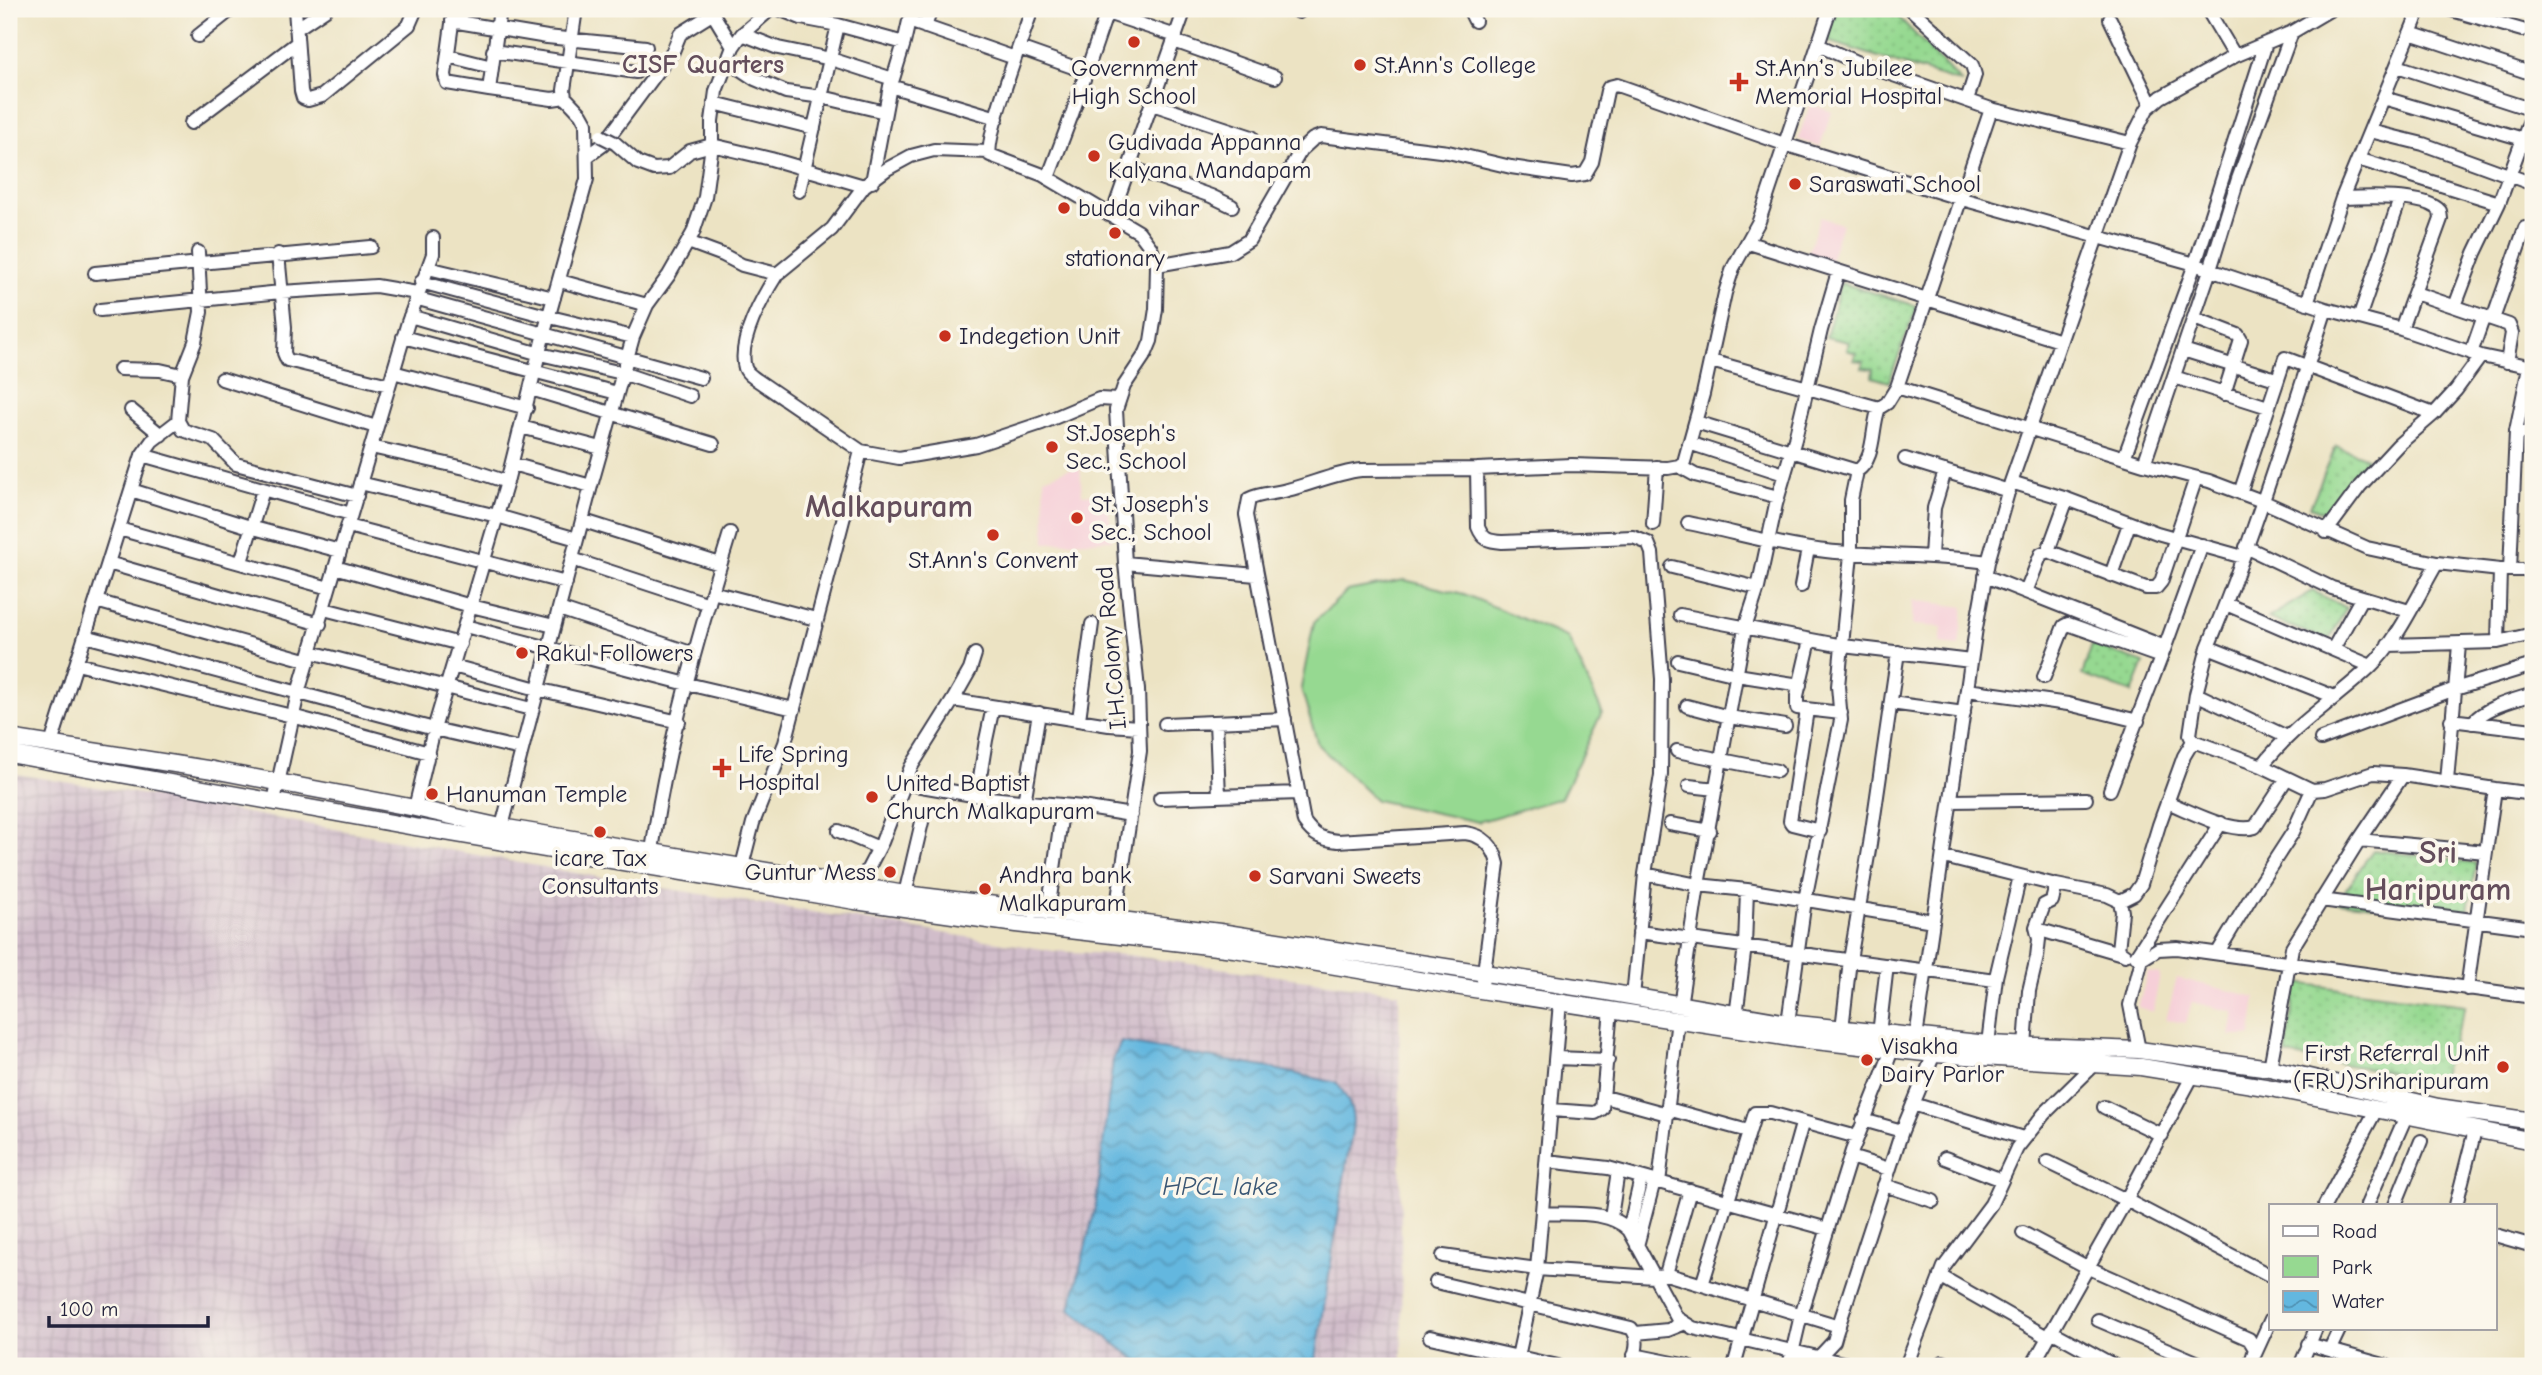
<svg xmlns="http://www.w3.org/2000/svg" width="2542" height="1375" viewBox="0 0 2542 1375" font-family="'Comic Neue',sans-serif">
  <defs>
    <pattern id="industrial-grid" width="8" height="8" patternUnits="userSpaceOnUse" patternTransform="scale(1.75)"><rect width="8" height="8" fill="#d1bdca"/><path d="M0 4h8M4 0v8" fill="none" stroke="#b3a2ae"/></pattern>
    <pattern id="green-dots" width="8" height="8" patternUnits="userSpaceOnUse" patternTransform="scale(1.75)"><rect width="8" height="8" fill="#96d991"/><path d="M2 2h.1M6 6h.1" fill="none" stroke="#81ba7e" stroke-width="1.8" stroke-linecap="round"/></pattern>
    <pattern id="water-waves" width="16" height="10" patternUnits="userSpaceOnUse" patternTransform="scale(1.75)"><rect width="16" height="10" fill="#63b7df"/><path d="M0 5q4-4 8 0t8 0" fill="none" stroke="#5194b6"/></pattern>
  </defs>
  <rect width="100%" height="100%" fill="#fbf7ec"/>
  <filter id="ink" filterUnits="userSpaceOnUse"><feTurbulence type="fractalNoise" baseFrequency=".0143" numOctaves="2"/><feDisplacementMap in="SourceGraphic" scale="14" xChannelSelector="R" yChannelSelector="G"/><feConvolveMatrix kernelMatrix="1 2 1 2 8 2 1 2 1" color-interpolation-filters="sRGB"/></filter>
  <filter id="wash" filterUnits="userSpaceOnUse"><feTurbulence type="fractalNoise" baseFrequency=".00686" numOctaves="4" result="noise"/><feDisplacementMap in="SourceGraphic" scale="28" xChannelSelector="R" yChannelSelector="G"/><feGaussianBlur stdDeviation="1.57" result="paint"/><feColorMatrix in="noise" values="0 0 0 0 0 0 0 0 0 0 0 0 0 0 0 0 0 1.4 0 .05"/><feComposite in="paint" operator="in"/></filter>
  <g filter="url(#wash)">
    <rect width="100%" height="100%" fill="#ece3c3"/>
    <!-- built -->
    <path fill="#f6cfd8" d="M1810 104 1832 112 1820 147 1798 139Z
      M1820 217 1842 224 1830 261 1807 255Z
      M1080 465 1082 495 1107 493 1112 540 1045 543 1044 478Z
      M1913 600 1964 607 1959 646 1940 644 1942 627 1912 625Z
      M2148 972 2160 974 2153 1012 2138 1007Z
      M2177 978 2256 997 2251 1036H2230L2234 1012 2192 1002 2186 1023 2166 1020Z"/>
    <!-- industrial -->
    <path fill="url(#industrial-grid)" d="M9 773 159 797 620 881 1054 951 1127 955 1399 993 1402 1366H9Z"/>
    <!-- green -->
    <path fill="url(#green-dots)" stroke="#5c7e66" stroke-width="2" d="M1836 9H1891L1962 83 1824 40Z
      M1841 283 1917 306 1889 382 1872 377 1873 369 1862 368 1864 361 1854 360 1856 353 1847 350 1849 342 1826 337Z
      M2336 446 2367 458 2327 514 2310 507Z
      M2313 591 2346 608 2329 641 2268 618Z
      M2092 645 2144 663 2132 693 2082 675Z
      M2373 850 2476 863 2467 916 2337 902Z
      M2296 983 2466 1005 2440 1080 2286 1055Z"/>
    <!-- pitch -->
    <path fill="#96d991" stroke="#5c7e66" stroke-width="2" d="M1404 580 1464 594 1568 638 1602 712 1561 798 1478 822 1376 800 1318 745 1301 688 1314 622 1347 591Z"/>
    <!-- water -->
    <path fill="url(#water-waves)" stroke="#426c8d" stroke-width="2" d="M1121 1042 1270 1068 1337 1083C1357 1110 1355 1122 1348 1153L1315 1366H1144L1070 1309 1096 1204 1113 1059Z"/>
  </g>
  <g filter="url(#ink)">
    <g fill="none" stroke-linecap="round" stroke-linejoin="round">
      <defs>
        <path id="minor" d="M295 9 301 91 303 98 308 100 322 96 409 25 416 9
          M454 9 445 75 447 83 489 90
          M500 9 489 90 552 99 565 97
          M710 9 733 47
          M779 9 801 18 838 25 904 43 909 21 1015 58
          M1032 9C1024 34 985 136 990 155L1043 175 1139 232 1151 248 1157 265 1156 309 1151 341 1146 353 1124 386 1116 410 1125 563 1138 690 1140 751 1114 926
          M1292 9 1299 12
          M1469 9 1475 21
          M1911 9 1972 65 1975 75 1967 100
          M2207 9 2235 56
          M2448 9 2522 30
          M1107 13 1176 36
          M2110 19 2151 104
          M452 21 547 37 646 47
          M925 27 931 9
          M296 29 326 9
          M2410 33 2533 74
          M742 34 778 48 831 59 893 79 890 86 997 118
          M198 36 232 9
          M1174 41 1275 77
          M1818 45 1856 62 1991 109 2130 143
          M1019 48 1087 72
          M493 51 636 72
          M448 56 492 67
          M728 61 755 79 786 92 822 97 885 112
          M2397 66 2533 110
          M893 79 904 43
          M2384 98 2523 139
          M714 103 814 128
          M1152 104 1252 137
          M1991 109 1897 387 2144 464 2209 481 2262 501 2367 548 2437 563
          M191 123 297 43
          M2370 131 2423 144 2533 184
          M615 143 638 163 654 169 669 168 690 151 712 145 771 159 864 186
          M588 156 603 145 673 51 680 34 712 14
          M2358 159 2499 203
          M1129 167 1211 196 1232 206
          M1048 178 1071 117 1108 9
          M872 182 890 86
          M799 191 838 25
          M2342 198C2364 197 2426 194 2440 211L2441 219 2401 329
          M1112 215 1185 9
          M688 242 723 255 742 265 777 274 832 229 864 186 887 169 911 156 934 150 989 152
          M1749 243 2060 341
          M198 252 201 312 195 342 182 375 178 421 183 430 213 440 236 464 357 496
          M278 254 285 327 284 353 287 360 389 385
          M1157 265 1230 252 1249 240 1301 150 1313 139 1321 136 1448 152 1511 167 1572 176 1585 174 1592 162 1607 91 1609 87 1617 85 1784 144 1962 199 2195 264 2266 43
          M428 268 554 298
          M95 273 371 247
          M777 274C763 296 737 342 745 368 747 374 752 376 757 380L861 451 899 458 976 445 1042 423 1099 399 1118 400
          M560 281 647 305
          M421 282 550 317 633 337
          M2415 293 2509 325 2512 333 2507 362
          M415 298 701 378
          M2307 303 2342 198 2420 9
          M2455 306 2475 253 2499 203 2533 112
          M100 310 281 292 376 286 417 293
          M410 316 540 354 622 373 690 396
          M2194 318 2238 335 2241 340 2224 394
          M2359 318 2400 199
          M2493 319 2525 228
          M403 337 617 393
          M2183 350 2276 379
          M2471 353 2484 316
          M1711 361 1879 408
          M120 369 160 370 182 375
          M393 372 527 408
          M2174 377 2268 407
          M222 379 376 427
          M531 389 713 444
          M131 410 161 435
          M1696 422 1857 471
          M521 427 601 448
          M2516 431 2529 367
          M1689 443 1784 474
          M371 447 465 468 507 482
          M142 455 351 514
          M2124 458 2195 264 2210 270 2238 179 2292 32
          M1905 459 2009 491
          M512 464 591 486
          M2144 464 2210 270 2326 309 2401 329 2481 356 2533 367
          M1679 466 1695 475 1778 497
          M1477 469 1478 527C1483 540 1489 541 1502 542L1633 537 1648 543 1652 553 1662 679 1661 775 1645 874 1633 997
          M2011 482 2067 499 2157 533 2243 557
          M360 483 497 516 577 539
          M131 490 250 527 340 551
          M2240 493 2285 358 2434 414
          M584 521 720 564
          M1688 523C1734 532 1779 546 1826 551 1880 557 1934 554 1988 562
          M1653 524 1657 467
          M348 526 566 583
          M119 529 329 588
          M2326 532 2360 486 2398 445 2434 414 2456 390 2481 356
          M2246 547 2332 588 2409 611
          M2048 551 2067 499
          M1931 556 1934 508 1945 471
          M572 559 709 604
          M241 562 263 490
          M108 563 320 624
          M1125 563 1256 575
          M335 567 471 606 554 626
          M1672 567 1758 588
          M2510 570 2516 431 2533 435
          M2111 575 2129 524
          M1985 576 2165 647 2110 790
          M1801 586 1808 549
          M712 592 816 619
          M2026 592 2041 554 2048 551 2146 588H2156L2161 582 2196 478
          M96 601 309 661
          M2226 604 2371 666
          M324 609 460 644
          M559 609 694 654
          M1680 615 1843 646 1971 661
          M465 626 687 684 794 709
          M85 636 434 729 521 749
          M1810 640 1797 696V708L1841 713
          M2498 642 2500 570
          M2388 645 2498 642 2533 634
          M2165 647 2202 545
          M2208 647C2254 537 2289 422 2326 309
          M2333 649 2362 597
          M311 652 531 709
          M1678 661 1737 675 1800 685
          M77 664 292 716 429 753
          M453 666 537 689 679 722
          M2044 677 2064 626 2068 624 2161 657
          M1967 690 2068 704 2138 721
          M2196 694 2287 737
          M2335 697 2208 647 2196 694 2190 735 2193 741 2262 766 2312 790 2325 789 2373 773 2403 775
          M953 700 1109 725 1139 727
          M1891 703 1964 713
          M1687 706 1729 717 1785 726
          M1807 710 1790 821 1792 824 1820 831
          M1079 719 1092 624
          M2451 720 2533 730
          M1216 722 1219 796
          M2472 723C2487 706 2512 701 2533 694
          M1165 724 1285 719
          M2321 739 2455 689 2533 665
          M51 744 142 455 152 441 178 421
          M1677 751 1777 771
          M2262 766C2292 726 2334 701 2370 667 2399 639 2417 597 2437 563L2500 570H2533
          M2447 781 2459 645
          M904 783 990 798 1082 807 1131 815
          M1689 786 1716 789
          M2495 789 2533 794
          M977 796 986 740 993 707
          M1160 798 1299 793
          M274 801 298 693 408 322 433 254V238
          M1952 801 2086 799
          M2167 802C2190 811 2232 834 2255 827L2287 778
          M1024 803 1039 713
          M415 808 434 729 507 482 544 333 587 179 586 123 581 114 565 97 564 90 576 9
          M1670 824 1710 831
          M839 831 879 848
          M500 834 591 486 633 337 647 305 669 275 693 233 705 197 712 145V121L716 91 733 47 742 34 771 9
          M2359 840 2403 775 2495 789 2486 852
          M652 851C667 743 698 637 730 533
          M1944 857 2056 885 2107 895 2120 901
          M742 866 753 823 785 743 861 451
          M1645 874 1698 885 1747 890 1933 921
          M859 886 882 842 911 767 953 700 970 670 975 654
          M905 894 922 822
          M2321 900 2533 928
          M2120 901 2134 894 2141 884 2159 825 2184 756 2193 741
          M2120 901 2122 912 2118 950 2125 955
          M1048 912 1063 805
          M2037 929 2119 953
          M1639 932 1995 980
          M2218 952 2254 892 2293 832 2312 790
          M2136 956 2221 823
          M1483 980 1498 864C1494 846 1483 835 1465 833L1338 841C1321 839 1314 836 1304 822L1246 515 1249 499C1261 493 1274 494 1287 490 1312 484 1335 473 1361 470L1477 469 1572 465 1668 468 1679 466 1684 462 1703 394 1725 293 1733 268 1759 221 1830 9
          M1680 1006 1698 885 1745 628 1758 588 1776 504 1795 439 1821 330 1838 272
          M1736 1016 1745 946 1747 890
          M1788 1023 1805 900 1841 720 1838 686 1851 554V500L1857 471C1876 459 1871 428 1879 408L1887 403 1897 387
          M1842 1029 1850 960 1870 844 1898 652
          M1879 1034 1887 965
          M1915 1044 1976 628 1988 562 2011 482 2130 143 2147 109 2161 97 2235 56 2292 32 2331 9
          M1988 1044 1996 977 2020 876
          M2025 1046 2029 991 2037 957 2039 939 2036 927 2044 905 2052 901 2056 885
          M2139 1050 2130 1005 2142 959 2158 949 2177 948 2533 997
          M1556 1058 1608 1060
          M2270 1068 2292 948 2359 840 2486 852 2467 989
          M2193 1075 2126 1200 2271 1276
          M1605 1097 1667 1114
          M1913 1104 2023 1138
          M2104 1107 2162 1135
          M1668 1109 1748 1131
          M1551 1110 1595 1113 1602 1109 1611 1009
          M1863 1120 1902 1131
          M1850 1157 1889 1169
          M1945 1158 2002 1180
          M1547 1161 1608 1168 1828 1229
          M1659 1183 1678 1019
          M1884 1185 1933 1201
          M2325 1205 2376 1110
          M2367 1205 2410 1107
          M2395 1205 2421 1141
          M2456 1205 2475 1130
          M1542 1213C1570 1215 1609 1209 1629 1230L1677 1318 1693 1328 1856 1366
          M1611 1217 1618 1171
          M1629 1230 1641 1178
          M2023 1233 2087 1267 2249 1339 2255 1349 2250 1366
          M2495 1235 2533 1246
          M1637 1246 1654 1181
          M1443 1256 1537 1269 1654 1277 1666 1274 1839 1326
          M1666 1274 1690 1190
          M1940 1276 2047 1337
          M1436 1282 1631 1328C1641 1339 1635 1353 1632 1366
          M1702 1285 1755 1113H1770L1857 1137
          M2098 1320 2206 1366
          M2051 1331 2115 1366
          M1636 1333 1668 1330 1683 1324
          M1430 1337 1558 1366
          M2308 1344 2387 1366
          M2330 1349 2340 1328
          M2255 1354 2271 1319
          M1634 1355 1688 1366
          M1819 1357 1834 1341 1836 1334 1902 1131 1934 1054
          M1943 1362 1952 1366
          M1516 1366 1537 1269 1560 1002
          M1734 1366 1802 1124
          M1789 1366 1801 1315 1852 1151 1892 1050
          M1906 1366 1944 1267 1991 1204 2017 1148 2044 1114 2095 1064
          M2032 1366 2126 1200 2048 1162
          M2300 1366 2316 1328"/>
        <path id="major" d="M9 738 213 770 415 808 501 827 905 894 1220 932 1601 991 1788 1023 1988 1044 2139 1050 2270 1068 2438 1107 2533 1121
          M9 754 409 826 855 901 1016 924 1234 949 1448 985 1797 1039 1934 1054 2141 1067 2271 1088 2533 1141"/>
      </defs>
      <!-- minor casing -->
      <use href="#minor" stroke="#403f4f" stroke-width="16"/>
      <!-- major casing -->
      <use href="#major" stroke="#403f4f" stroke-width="19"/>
      <!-- minor -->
      <use href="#minor" stroke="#fff" stroke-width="12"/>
      <!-- major -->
      <use href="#major" stroke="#fff" stroke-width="16"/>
      <defs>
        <path id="minor-bridge" d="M601 136 615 143"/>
      </defs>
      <!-- minor-bridge casing -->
      <use href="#minor-bridge" stroke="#403f4f" stroke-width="16" stroke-linecap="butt"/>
      <!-- minor-bridge -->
      <use href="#minor-bridge" stroke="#fff" stroke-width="12"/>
    </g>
  </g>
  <!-- markers -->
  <g fill="#c8321e" stroke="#fbf7ec" stroke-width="2.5">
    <circle cx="1134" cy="42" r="7"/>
    <circle cx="1360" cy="65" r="7"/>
    <path d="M1735.5 71.5h7v7h7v7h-7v7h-7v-7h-7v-7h7z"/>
    <circle cx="1094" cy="156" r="7"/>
    <circle cx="1795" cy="184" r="7"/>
    <circle cx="1064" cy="208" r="7"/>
    <circle cx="1115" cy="233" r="7"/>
    <circle cx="945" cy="336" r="7"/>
    <circle cx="1052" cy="447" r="7"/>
    <circle cx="1077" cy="518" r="7"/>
    <circle cx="993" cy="535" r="7"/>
    <circle cx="522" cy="653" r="7"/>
    <path d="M718.5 757.5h7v7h7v7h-7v7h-7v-7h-7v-7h7z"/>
    <circle cx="432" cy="794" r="7"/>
    <circle cx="872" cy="797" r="7"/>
    <circle cx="600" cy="832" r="7"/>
    <circle cx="890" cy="872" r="7"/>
    <circle cx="1255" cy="876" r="7"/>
    <circle cx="985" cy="889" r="7"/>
    <circle cx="1867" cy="1060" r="7"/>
    <circle cx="2503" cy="1067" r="7"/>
  </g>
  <g text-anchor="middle" stroke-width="7" stroke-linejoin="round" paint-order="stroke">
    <!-- poi labels -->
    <g font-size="24" fill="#22223b" stroke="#fbf7ec" text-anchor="start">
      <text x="1374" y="73">St.Ann's College</text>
      <text x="1134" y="76" text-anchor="middle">Government<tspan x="1134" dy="28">High School</tspan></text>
      <text x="1755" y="76">St.Ann's Jubilee<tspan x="1755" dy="28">Memorial Hospital</tspan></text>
      <text x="1108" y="150">Gudivada Appanna<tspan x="1108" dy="28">Kalyana Mandapam</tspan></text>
      <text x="1809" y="192">Saraswati School</text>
      <text x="1078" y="216">budda vihar</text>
      <text x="1115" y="266" text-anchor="middle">stationary</text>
      <text x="959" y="344">Indegetion Unit</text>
      <text x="1066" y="441">St.Joseph's<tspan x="1066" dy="28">Sec., School</tspan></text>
      <text x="1091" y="512">St. Joseph's<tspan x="1091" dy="28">Sec., School</tspan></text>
      <text x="993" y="568" text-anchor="middle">St.Ann's Convent</text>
      <text x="536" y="661">Rakul Followers</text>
      <text x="738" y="762">Life Spring<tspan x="738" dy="28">Hospital</tspan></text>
      <text x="886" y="791">United Baptist<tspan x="886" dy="28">Church Malkapuram</tspan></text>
      <text x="446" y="802">Hanuman Temple</text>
      <text x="600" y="866" text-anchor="middle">icare Tax<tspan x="600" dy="28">Consultants</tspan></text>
      <text x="876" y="880" text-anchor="end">Guntur Mess</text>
      <text x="999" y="883">Andhra bank<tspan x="999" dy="28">Malkapuram</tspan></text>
      <text x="1269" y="884">Sarvani Sweets</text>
      <text x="1881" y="1054">Visakha<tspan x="1881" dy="28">Dairy Parlor</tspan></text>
      <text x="2489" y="1061" text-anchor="end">First Referral Unit<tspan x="2489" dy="28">(FRU)Sriharipuram</tspan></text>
    </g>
    <!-- street labels -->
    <g font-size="24" fill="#22223b" stroke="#fbf7ec">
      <text transform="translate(1111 648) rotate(-95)" y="8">I.H.Colony Road</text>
    </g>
    <!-- neighbourhood labels -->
    <g font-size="26" font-weight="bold" fill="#644e5c" stroke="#fbf7ec">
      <text x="703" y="73">CISF Quarters</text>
    </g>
    <!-- water labels -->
    <g font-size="26" font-style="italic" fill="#395674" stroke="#fbf7ec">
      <text x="1220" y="1195">HPCL lake</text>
    </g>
    <!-- district labels -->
    <g font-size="32" font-weight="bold" fill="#644e5c" stroke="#fbf7ec">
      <text x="889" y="517">Malkapuram</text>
      <text x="2438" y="863">Sri<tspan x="2438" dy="37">Haripuram</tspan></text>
    </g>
  </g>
  <!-- margin -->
  <rect width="2542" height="1375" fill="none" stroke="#fbf7ec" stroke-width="35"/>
  <!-- legend -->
  <rect x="2269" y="1204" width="228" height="126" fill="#fbf7ec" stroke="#a4a2a5" stroke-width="2"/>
  <rect x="2283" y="1226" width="35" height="10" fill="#ffffff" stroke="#a4a2a5" stroke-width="2"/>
  <text x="2332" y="1238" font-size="21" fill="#22223b">Road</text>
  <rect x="2283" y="1256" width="35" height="21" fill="#96d991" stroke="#a4a2a5" stroke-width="2"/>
  <text x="2332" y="1274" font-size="21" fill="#22223b">Park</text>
  <rect x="2283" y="1291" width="35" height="21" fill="url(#water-waves)" stroke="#a4a2a5" stroke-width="2"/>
  <text x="2332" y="1308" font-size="21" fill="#22223b">Water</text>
  <!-- scale -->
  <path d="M49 1316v10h159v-10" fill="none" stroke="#22223b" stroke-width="3.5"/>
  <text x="60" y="1316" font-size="21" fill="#22223b" stroke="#fbf7ec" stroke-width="5" paint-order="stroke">100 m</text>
</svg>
